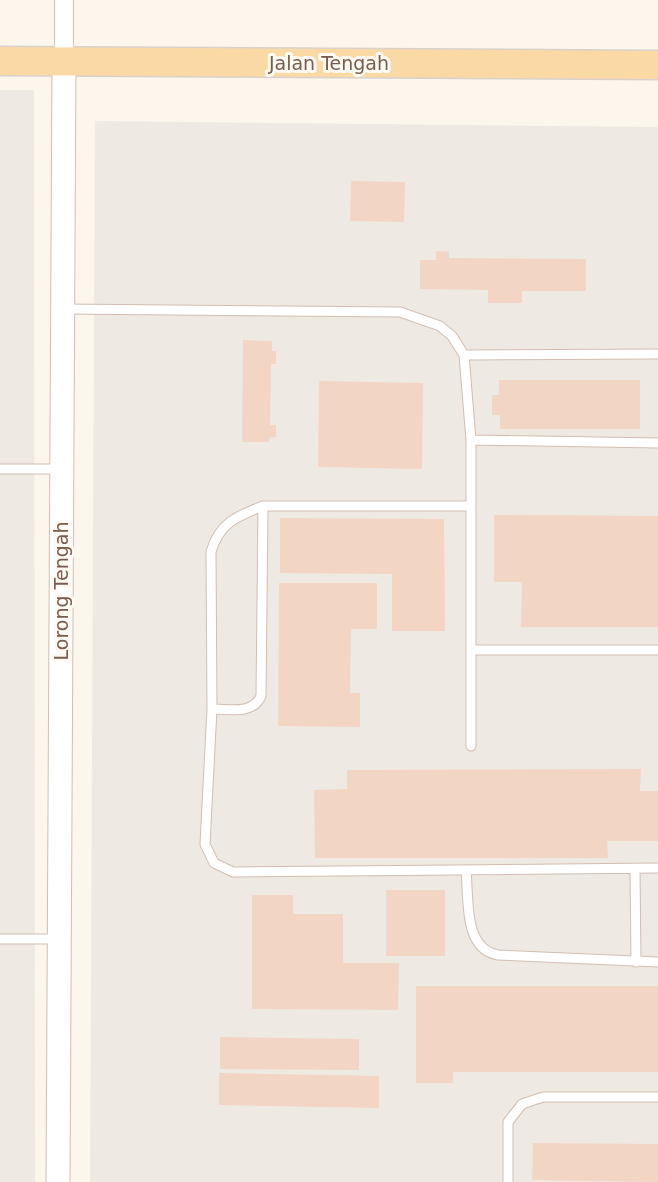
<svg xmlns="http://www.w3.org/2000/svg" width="658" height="1182" viewBox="0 0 658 1182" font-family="'DejaVu Sans',sans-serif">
  <rect width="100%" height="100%" fill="#fdf6ec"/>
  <!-- industrial -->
  <path fill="#efe9e4" d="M0 90H34L35 1182H0Z
    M95 121 658 127V1182H90Z"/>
  <!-- building -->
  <path fill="#f3d5c3" d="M351 181 405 182 404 222 350 221Z
    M436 251 449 252V258L586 259V291H522V303H488V290L420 289V260H436Z
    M243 340 272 341V351H276V364H271L270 425H276V437L269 438V442H242Z
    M499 380H640V429H500V415H492V395H499Z
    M319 381 423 383 422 469 318 467Z
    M494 515 658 516V627H521L522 582H494Z
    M280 518 444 519 445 631H392V574L280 573Z
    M279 583H377V629H351L350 693H360V727L278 726Z
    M641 769 640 791H658V841H607L608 858H315L314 790 347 789V770Z
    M386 890H445V956H386Z
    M252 895H293V914H343V963H399L398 1010 252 1009Z
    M416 986H658V1072H453V1083H416Z
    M220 1037 359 1039V1070L220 1069Z
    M219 1073 379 1076V1108L219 1105Z
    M533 1143 658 1144V1182L532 1180Z"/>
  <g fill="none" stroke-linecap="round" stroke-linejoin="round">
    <defs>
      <path id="service" d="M63 309 400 312 440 326 452 336 464 355 471 440V746
        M464 355 658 354
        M471 440 658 443
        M0 469H60
        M263 506 261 696C253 715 229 709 212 709L205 844 214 863 233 872 658 868
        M471 650H658
        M212 709 211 552C219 523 237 516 263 506H471
        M635 868 636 962
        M466 870C469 899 463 949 498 955L658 962
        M0 939H57
        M508 1182V1122L522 1104 543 1097H658"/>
      <path id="minor" d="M64 61V0"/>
      <path id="tertiary" d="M58 1182 64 61"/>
      <path id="primary" d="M0 61 658 65"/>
    </defs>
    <!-- service casing -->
    <use href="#service" stroke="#d1beb0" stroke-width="11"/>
    <!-- minor casing -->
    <use href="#minor" stroke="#d1beb0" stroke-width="20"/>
    <!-- tertiary casing -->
    <use href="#tertiary" stroke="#d1beb0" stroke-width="25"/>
    <!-- primary casing -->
    <use href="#primary" stroke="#dad1cd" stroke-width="31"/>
    <!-- service -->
    <use href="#service" stroke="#fff" stroke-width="9"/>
    <!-- minor -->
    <use href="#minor" stroke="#fff" stroke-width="18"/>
    <!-- tertiary -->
    <use href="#tertiary" stroke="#fff" stroke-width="23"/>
    <!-- primary -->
    <use href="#primary" stroke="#fbd9a5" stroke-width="28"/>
  </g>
  <g text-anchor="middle" stroke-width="6" stroke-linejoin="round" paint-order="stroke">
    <!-- street labels -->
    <g font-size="19" fill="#7a5c4d" stroke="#fffaf3">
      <text x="329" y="70">Jalan Tengah</text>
      <text transform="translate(61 591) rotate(-90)" y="7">Lorong Tengah</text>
    </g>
  </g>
</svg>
